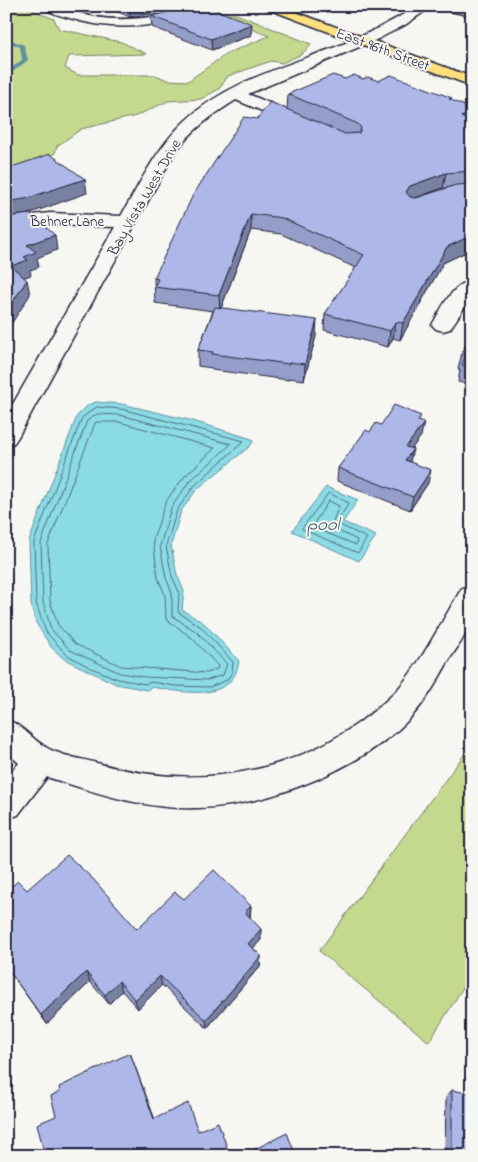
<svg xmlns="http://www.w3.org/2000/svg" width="478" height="1162" viewBox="0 0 478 1162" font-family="'Indie Flower',sans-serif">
  <rect width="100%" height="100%" fill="#f6f6f2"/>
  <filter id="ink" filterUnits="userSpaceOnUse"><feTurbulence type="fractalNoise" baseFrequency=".02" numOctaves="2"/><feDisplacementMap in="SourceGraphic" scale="10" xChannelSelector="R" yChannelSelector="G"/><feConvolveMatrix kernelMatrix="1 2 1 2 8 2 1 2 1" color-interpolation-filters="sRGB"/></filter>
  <g filter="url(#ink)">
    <!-- green -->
    <path fill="#c5d98e" stroke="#747e64" d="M6 6H22L54 19 59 29 121 42 147 54 69 56 65 68 78 75H156L167 80 188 81 228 53 269 36 215 14H236L311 44 302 54 282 63 271 61 228 76 219 89 201 99 168 101 136 116 81 129 57 146 55 153 32 165 6 174Z
      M472 744V973L429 1042 319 951Z"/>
    <!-- water -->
    <path fill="#8bdbe4" stroke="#6191a0" d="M96 402 122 404 193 421 252 439 253 442 249 447 197 489 181 511 171 545 177 575 184 591 182 610 204 623 239 661C233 704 183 692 151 687L147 690 116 684 64 659 51 647 36 623 31 604 29 541 77 416 88 405Z
      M326 487 358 500 343 522 376 536 359 561 292 531Z"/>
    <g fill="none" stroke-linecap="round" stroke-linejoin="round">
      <!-- shore -->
      <path stroke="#4c6c7f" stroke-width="1" d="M97 407 121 409 244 441 194 486 177 510 166 546 172 576 179 592 178 612 201 627 233 662 232 672 227 680 210 687 175 686 151 682 145 684 118 679 89 667 67 655 46 632 36 603 34 542 82 418Z
        M97 414 120 415 231 444 189 482 171 508 160 546 166 578 172 593V616L197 632 227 664 223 675 208 680 145 677 120 673 70 650 51 629 43 602 41 543 87 421Z
        M96 422H119L215 448 184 477 166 501 153 540 158 578 165 595 166 619 192 638 218 666 217 669 207 673 121 666 75 644 58 625 50 601 48 545Z
        M329 493 349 503 339 519 340 525 367 538 358 553 302 529Z
        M329 501 339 506 333 521 334 529 357 540 356 545 312 527Z"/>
      <!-- stream -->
      <path fill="#6191a0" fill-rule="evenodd" d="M6 38 24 45 28 60 14 71 6 73V69H10L22 60 20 47 6 41Z"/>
      <defs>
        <path id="minor" d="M42 6C62 6 76 13 95 17 124 22 152 18 180 11L187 15 185 18C144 29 107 30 66 17 58 15 47 12 42 6Z
          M417 6H432L405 25 378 39 248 94 307 119 309 122 307 125H295L236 100C212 115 193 129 175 152L18 437 14 443 6 445V416L115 227 50 225 6 230V218L50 213 121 216C140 183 157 147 185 121 226 82 287 66 338 46 366 35 392 22 417 6Z
          M440 6 472 8V16L441 9Z
          M472 280V296L450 329 443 331 436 329 432 325C442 308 451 285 472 280Z
          M472 585C472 596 473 608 472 619 470 630 454 652 448 662 437 681 427 700 412 716 366 767 266 807 198 808 145 810 97 793 47 777L18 815 6 819V778L19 763 6 752V719C24 726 33 741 49 749 63 756 82 759 97 763 202 793 307 774 389 698 416 674 442 620 462 588Z"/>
        <path id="primary" d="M260 6H279L472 77V86Z"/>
      </defs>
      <!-- minor casing -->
      <use href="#minor" stroke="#22223b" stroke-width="3"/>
      <!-- primary casing -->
      <use href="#primary" stroke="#22223b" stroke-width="3"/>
      <!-- minor -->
      <use href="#minor" fill="#f6f6f2" fill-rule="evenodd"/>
      <!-- primary -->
      <use href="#primary" fill="#fce080" fill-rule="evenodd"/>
    </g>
    <!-- wall -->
    <path fill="#959ec8" stroke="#22223b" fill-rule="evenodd" d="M104 6H206L251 35 212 50 152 27 151 16 182 10 181 9 130 17Z
      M345 79H363L378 81 451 101 472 109V254L468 255 464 253 443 263 400 340 393 338 388 347 324 330 325 314 356 268 281 234 251 230 221 308 316 336 304 380 289 378V380L212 370V368L198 366V350L213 311 155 303 154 278 257 119 287 109 288 94ZM443 188H449L416 198Z
      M472 333V385L458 382 460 370 458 369 462 353Z
      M420 422 421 436 412 448 410 462 428 483 410 510 337 481 338 468 370 432 381 425Z
      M27 890 137 929 184 899 251 906 250 918 261 940 253 948 261 956 260 966 207 1028 162 985 138 1009 122 991 109 1004 90 982 47 1024 6 967Z
      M452 1090 472 1156H445L446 1097Z"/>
    <!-- shaded-wall -->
    <path fill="#7981a3" stroke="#22223b" d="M131 6H181V9L130 17 129 7Z
      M252 24 251 35 212 50 211 39Z
      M472 112V126L461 117Z
      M446 173 443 188 407 201 406 192 410 186Z
      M85 179 87 193 28 214 6 217V202Z
      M251 214V230L220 311 219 295Z
      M55 235 57 250 37 258 39 267 30 270 31 275 14 281 11 266 24 257 27 245Z
      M468 237 464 253 443 263 400 340 403 323 447 247Z
      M472 240V254L468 255Z
      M27 280 30 295 6 332V312Z
      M317 320 316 336 304 380 305 364Z
      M396 322 393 338 388 347 390 331Z
      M424 423 421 436 404 459 406 447Z
      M413 449 410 462 405 460Z
      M431 470 428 483 410 510 413 497Z
      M251 906 250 917 245 923V912Z
      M261 929V940L248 954V944Z
      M261 956 260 966 207 1028 206 1020Z
      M86 972 90 982 47 1024 41 1015Z
      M160 976 162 985 138 1009 135 1000Z
      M119 981 122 991 109 1004 105 995Z
      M130 1053 157 1125 154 1119Z"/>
    <!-- building -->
    <path fill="#adb8e9" stroke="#22223b" d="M187 6H206L252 24 211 39 151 16 185 9Z
      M333 75 345 79 354 75 363 79 368 77 378 81 391 75 452 98 449 99 472 109V112L461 117 472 122V171L446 173 410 186 406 192 410 197 416 198 456 185 472 184V239L468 237 447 247 403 323 396 322 390 331 325 314 364 255 282 218 251 214 219 295 154 287 158 279 154 278 193 195 244 117 257 119 270 102 345 134 359 133 361 128 358 124 288 94Z
      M50 154 85 179 25 199 6 202V169Z
      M30 214 55 235 27 245 36 252 24 257 28 260 11 266 27 280 6 312V217Z
      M215 307 317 320 305 364 290 362 289 364 212 354 213 352 198 350Z
      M472 333V368L462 365 467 354 462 353Z
      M394 405 421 416 418 421 424 423 406 447 413 449 405 460 431 470 413 497 338 468 366 430 370 432 376 423 381 425Z
      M67 855 93 879 137 929 175 892 184 899 214 870 251 906 245 912 261 929 248 944 261 956 206 1020 160 976 135 1000 119 981 105 995 86 972 41 1015 6 967V891L18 881 27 890Z
      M130 1053 154 1119 188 1103 198 1131 218 1122 230 1156H45L37 1124 56 1116 51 1096 60 1091 59 1087Z
      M452 1090 472 1094V1156H452Z
      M287 1133 296 1156H241Z"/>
  </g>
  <g text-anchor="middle" stroke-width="4" stroke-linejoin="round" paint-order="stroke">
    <!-- far-street labels -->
    <g font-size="15" fill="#22223b" stroke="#f6f6f2">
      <text transform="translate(383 49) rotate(20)" y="5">East 96th Street</text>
      <text transform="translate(144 197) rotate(-60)" y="5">Bay Vista West Drive</text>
      <text x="67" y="226">Behner Lane</text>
    </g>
    <!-- water labels -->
    <g font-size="19" font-style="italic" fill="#425a6e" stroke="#f6f6f2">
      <text x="323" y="530">pool</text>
    </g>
  </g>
  <!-- margin -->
  <rect width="478" height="1162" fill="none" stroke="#f6f6f2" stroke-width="25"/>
  <rect x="12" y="12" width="453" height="1137" fill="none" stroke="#22223b" stroke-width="2" filter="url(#ink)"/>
</svg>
